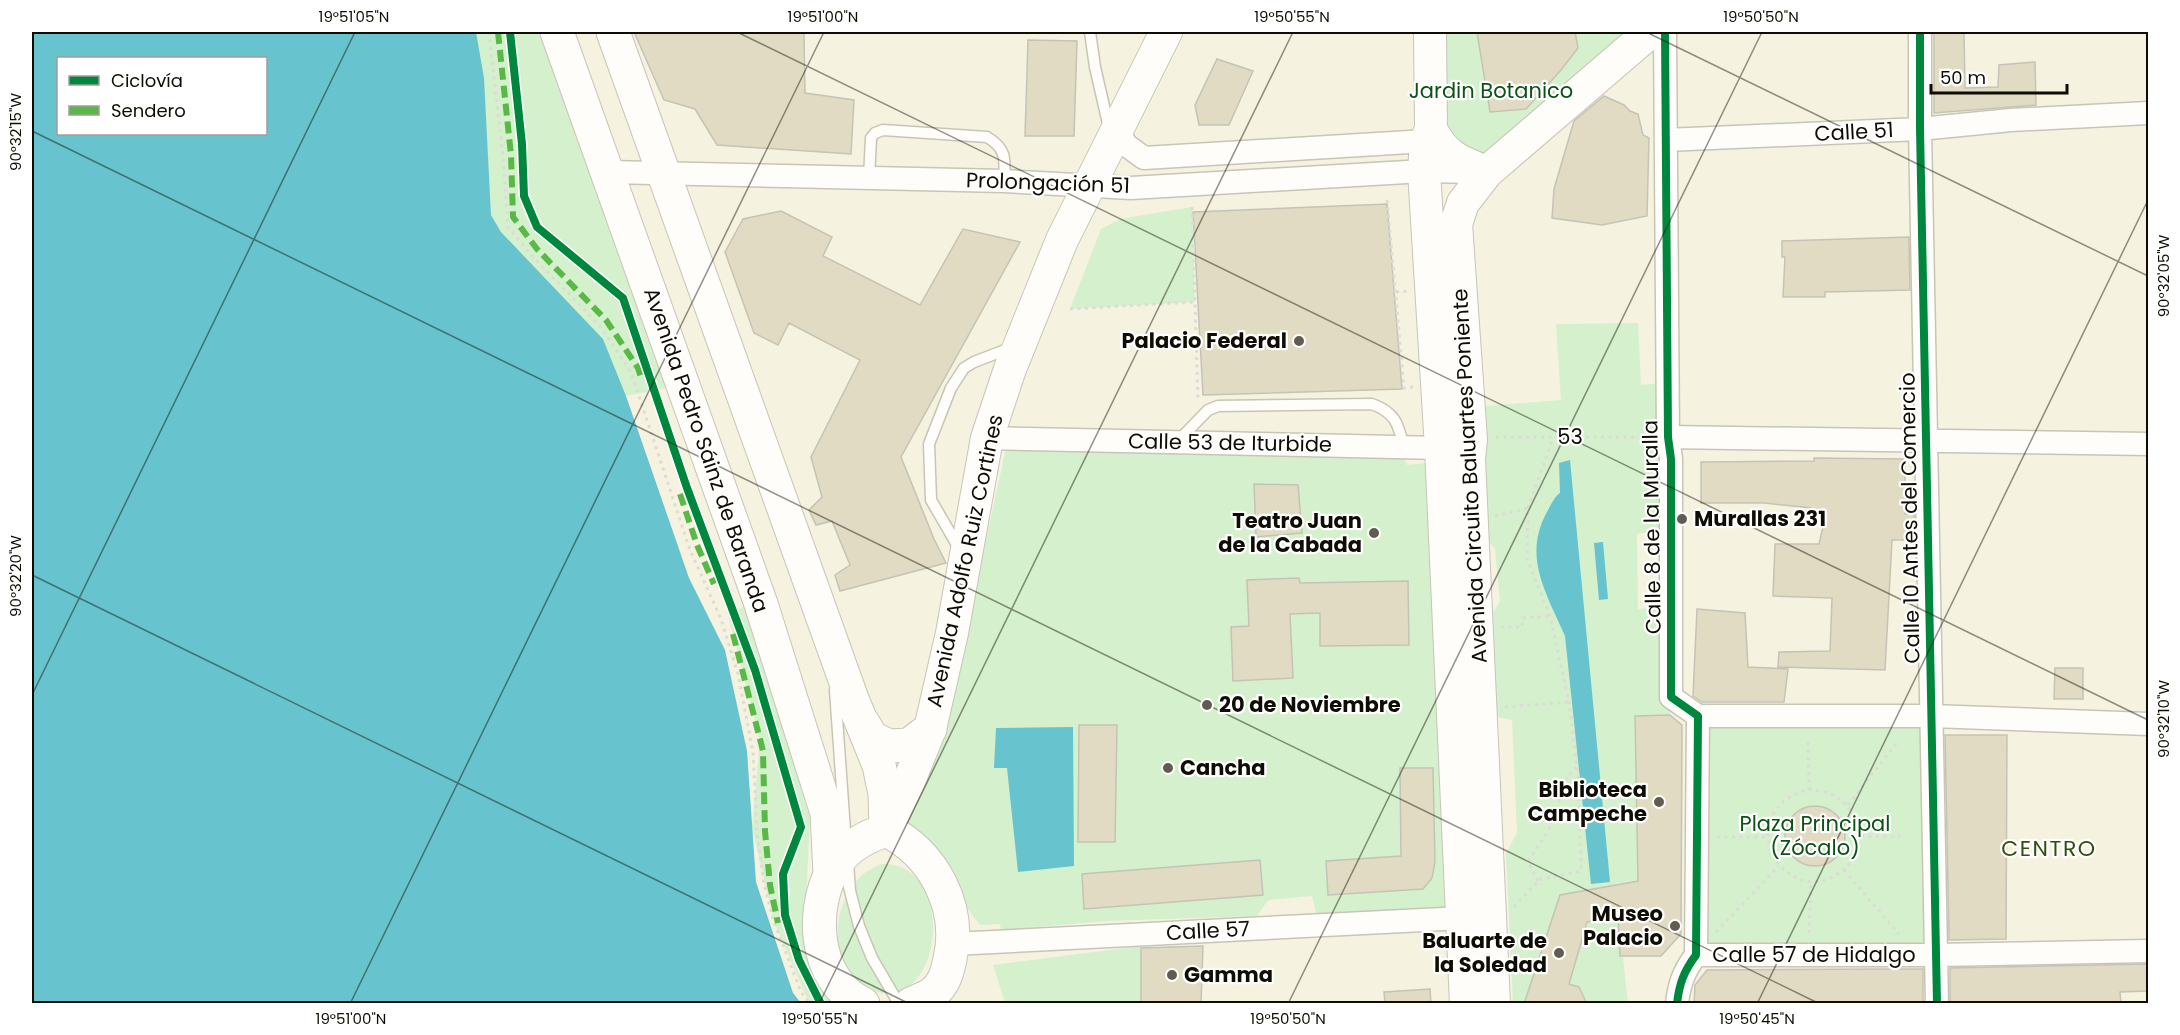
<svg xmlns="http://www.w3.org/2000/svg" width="2180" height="1035" viewBox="0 0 2180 1035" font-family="Poppins,sans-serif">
  <rect width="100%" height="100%" fill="#f5f2e0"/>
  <!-- green -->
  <path fill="#d5f0cc" d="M475 32H546L585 140 605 219 666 388 626 396 603 339 501 232 491 215 484 90Z
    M1430 32H1650L1487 172 1444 150Z
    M1192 207 1195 302 1070 309 1101 229 1120 219Z
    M1638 323 1641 385 1661 383 1666 529 1637 534 1638 609 1666 607 1670 715 1635 717 1638 880 1615 884 1628 1003H1513L1506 853 1517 833 1512 720 1497 717 1493 613 1500 601 1495 549 1487 539 1474 407 1561 400 1556 324Z
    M1006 448 1402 456 1407 465 1434 462 1452 907 1317 916 1312 896 1268 900 1257 916 1106 921 1001 930 1000 924 980 925 901 820 965 637Z
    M750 603 791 754 810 818 804 939 838 1003H809L774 922 752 827 760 741 728 615Z
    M1932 716 1936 955H1696L1702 717Z
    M881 864C960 860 945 1025 864 988 860 986 858 983 854 979 829 953 834 905 858 879 864 872 873 868 881 864Z
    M1141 946V1003H1005L993 965Z"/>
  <!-- water -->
  <path fill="#67c3ce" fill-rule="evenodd" d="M32 32H476L484 78 491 215 501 232 603 339 626 396 689 578 725 650 747 751 756 882 793 993 801 1003H32ZM58 58H266V134H58Z
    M1570 460 1610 882 1591 884 1565 636C1547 594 1522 557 1547 512 1551 505 1554 497 1560 493L1559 463Z
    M1603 542 1608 599 1599 600 1594 543Z
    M1073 727 1074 866 1018 872 1007 768H994L996 728Z"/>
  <!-- building -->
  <path fill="#e0dbc2" stroke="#c5c3b5" stroke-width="1.5" d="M634 32H804L805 93 854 100 851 154 717 145 695 109 664 100Z
    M1477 32H1575L1578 48 1561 70 1526 109 1490 112Z
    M1934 32H1964L1965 88 1998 87 1999 65 2035 62 2036 105 1934 113Z
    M1028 40 1077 41 1074 136H1025Z
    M1217 59 1253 71 1229 125H1199L1195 105Z
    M1604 96 1624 105 1630 111 1638 114 1643 135 1649 138 1647 216 1602 225 1552 218 1554 189 1574 121Z
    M1387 204 1402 389 1203 395 1193 212Z
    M781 211 832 237 823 256 920 305 963 229 1020 242 901 457 934 539 946 563 840 591 835 575 850 565 832 521 816 525 809 510 822 497 811 457 860 360 789 323 778 345 754 333 725 252 743 219Z
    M1909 237 1910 290 1825 292V297H1783L1785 257H1782V241Z
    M1814 458 1905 459V514H1914V540H1892L1885 670 1778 667 1779 652 1830 651 1832 598 1773 596 1775 544H1819L1826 514 1811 511 1812 508 1764 503H1701V462L1814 461Z
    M1254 484 1298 485 1302 533 1256 537Z
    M1299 578 1300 583 1408 581 1409 645 1320 646V613L1290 614 1293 678 1233 681 1231 627 1249 626 1247 580Z
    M1697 609 1745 613 1748 667 1788 669 1784 702H1702L1693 696Z
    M2055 668H2083V699H2054Z
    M1670 715 1682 725 1681 934 1661 956H1620L1618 916 1587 922 1569 984 1579 987 1587 1004H1524L1560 895 1638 881 1635 716Z
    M1079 725H1117L1115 842H1078Z
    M1945 735H2007L2006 939 1949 940Z
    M1400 768H1433L1435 862 1432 878 1423 889 1328 895 1326 861 1401 856Z
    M1785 836a30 30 0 1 1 60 0a30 30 0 1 1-60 0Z
    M1260 860 1263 895 1084 909 1082 874Z
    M1203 946 1201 1004H1141V948Z
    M2148 964V991L2120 992 2121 1004H1950V968Z
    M1891 969H1923V1004H1694L1695 985 1707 970Z
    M1430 989 1431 1004H1385L1384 992Z"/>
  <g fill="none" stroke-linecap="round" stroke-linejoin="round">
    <defs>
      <path id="service" d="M1090 32 1095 67 1109 128
        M869 178 871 138 875 133 883 130 987 137C1007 149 1005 159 1004 181
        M1179 440 1208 410 1218 406 1372 404C1396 413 1398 424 1404 447
        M960 550 931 500 929 444 951 388 964 368 974 362 1013 347
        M835 690 846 845
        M848 863 850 890
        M848 883 859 926 872 958 899 1004"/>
      <path id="minor" d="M1665 32 1668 437 1671 459V697L1698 716 1696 955C1684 971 1679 984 1677 1004
        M1920 32V129L1937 1004
        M1117 129 1126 145 1144 158 1426 141
        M1666 140 1920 129 2011 120 2148 113
        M608 172 1004 181 1131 188 1424 171 1476 172
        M1668 437 2148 444
        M987 438 1441 448 1456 443
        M1698 716H1932L2148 724
        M953 944 1463 918
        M1696 955H1936L2148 951"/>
      <path id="secondary" d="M1430 32 1431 129 1426 141 1424 171 1441 448 1466 1004
        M1431 129C1444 156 1460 162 1487 172
        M886 830 909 781 930 729 952 633 987 438 1010 369 1062 240 1166 32
        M1494 1004 1469 459 1471 439 1456 224 1463 203 1487 172 1650 32"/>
      <path id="primary" d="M557 32 761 604 827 813 830 874
        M613 32 852 699 879 765 885 794 886 830
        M863 723 872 738 889 746 909 745 930 729
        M863 1004C812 980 808 902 839 860 850 845 868 836 886 830 933 853 962 906 950 959 947 973 944 985 932 994 926 998 917 1001 911 1004"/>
    </defs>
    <!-- service casing -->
    <use href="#service" stroke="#c8c5b7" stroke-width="13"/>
    <!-- minor casing -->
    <use href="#minor" stroke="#c8c5b7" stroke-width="25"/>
    <!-- secondary casing -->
    <use href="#secondary" stroke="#c8c5b7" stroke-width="34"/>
    <!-- primary casing -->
    <use href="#primary" stroke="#c8c5b7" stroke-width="35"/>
    <!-- path -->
    <path stroke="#dcdbd6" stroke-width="3" stroke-dasharray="3 4.5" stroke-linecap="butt" d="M489 32 503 157 508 227 532 256 600 326 631 372 690 550 721 619 738 674 753 752 757 833 764 884 774 922 801 992 810 1004
      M1387 200 1404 388 1413 387
      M1192 207 1198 400
      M1396 292 1409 291
      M1070 309 1194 302
      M1496 437H1648
      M1495 516 1528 508
      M1501 627H1522L1523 618 1550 616
      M1505 707 1569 702
      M1808 742 1809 789
      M1809 789C1817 791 1828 792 1835 796 1856 809 1866 833 1855 855 1851 864 1844 870 1836 875 1789 903 1743 835 1784 801 1791 796 1801 792 1809 789Z
      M1848 805 1899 740
      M1861 836 1900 837
      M1717 837H1769
      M1844 870 1899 934
      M1538 881 1528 862 1556 818 1562 784 1576 767
      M1514 907 1540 879 1581 871 1579 783 1569 702 1550 616 1527 559 1528 508 1553 438
      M1716 932 1779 866
      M1809 933 1811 882"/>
    <!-- service -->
    <use href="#service" stroke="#fefdfa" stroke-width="10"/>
    <!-- minor -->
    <use href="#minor" stroke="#fefdfa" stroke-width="22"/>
    <!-- secondary -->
    <use href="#secondary" stroke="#fefdfa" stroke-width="32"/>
    <!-- primary -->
    <use href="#primary" stroke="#fefdfa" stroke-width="33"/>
    <!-- quiet -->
    <path stroke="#58b947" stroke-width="6" stroke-dasharray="12 6" stroke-linecap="butt" d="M498 32 511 155 513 217 537 249 606 320 638 368 641 377
      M680 494 697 545 714 584
      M733 634 763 751 765 831 770 885 778 923"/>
    <defs>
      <path id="cycleway" d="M510 32 522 144 524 196 537 227 623 298 687 488 755 670 801 827 783 874 785 915 799 960 821 1004
        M1665 32 1668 437 1671 459V697L1698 716 1696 955C1684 971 1679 984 1677 1004
        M1920 32V129L1937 1004"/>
    </defs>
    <!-- cycleway casing -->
    <use href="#cycleway" stroke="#fff" stroke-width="11"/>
    <!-- cycleway -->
    <use href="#cycleway" stroke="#00873e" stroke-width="8"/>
  </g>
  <!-- ticks -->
  <path fill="none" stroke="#0f0d03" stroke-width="1.5" stroke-opacity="0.45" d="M737 32 2148 720M1646 32 2148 276M32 131 1820 1004M32 575 910 1004M32 695 355 32M350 1004 824 32M819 1004 1293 32M1288 1004 1762 32M1757 1004 2148 200"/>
  <!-- markers -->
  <g fill="#605d50" stroke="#fff" stroke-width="2">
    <circle cx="1299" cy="341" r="6"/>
    <circle cx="1682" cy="519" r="6"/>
    <circle cx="1374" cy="533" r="6"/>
    <circle cx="1207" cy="705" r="6"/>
    <circle cx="1168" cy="768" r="6"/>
    <circle cx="1659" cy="802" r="6"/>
    <circle cx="1675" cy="926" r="6"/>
    <circle cx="1559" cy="953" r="6"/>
    <circle cx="1172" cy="975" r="6"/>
  </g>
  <g text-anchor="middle" stroke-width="4.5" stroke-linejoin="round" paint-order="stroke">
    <!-- park labels -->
    <g font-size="21" fill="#0b5216" stroke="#fff">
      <text x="1491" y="98">Jardin Botanico</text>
      <text x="1815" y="831">Plaza Principal<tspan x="1815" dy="24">(Zócalo)</tspan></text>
    </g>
    <!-- street labels -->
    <g font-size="21" fill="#0f0d03" stroke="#fff">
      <text transform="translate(1854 132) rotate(-3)" y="7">Calle 51</text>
      <text transform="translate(1048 183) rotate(2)" y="7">Prolongación 51</text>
      <text x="1570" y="444">53</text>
      <text transform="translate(1230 443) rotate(1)" y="7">Calle 53 de Iturbide</text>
      <text transform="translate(706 450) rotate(71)" y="7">Avenida Pedro Sáinz de Baranda</text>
      <text transform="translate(1470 476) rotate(-93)" y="7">Avenida Circuito Baluartes Poniente</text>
      <text transform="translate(1910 518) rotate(-91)" y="7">Calle 10 Antes del Comercio</text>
      <text transform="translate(1652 527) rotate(-91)" y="7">Calle 8 de la Muralla</text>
      <text transform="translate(965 561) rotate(-78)" y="7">Avenida Adolfo Ruiz Cortines</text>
      <text transform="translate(1208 931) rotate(-3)" y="7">Calle 57</text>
      <text x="1814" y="962">Calle 57 de Hidalgo</text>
    </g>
    <!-- poi labels -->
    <g font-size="21" font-weight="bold" fill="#0f0d03" stroke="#fff" text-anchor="end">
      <text x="1287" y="348">Palacio Federal</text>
      <text x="1694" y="526" text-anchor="start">Murallas 231</text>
      <text x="1362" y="528">Teatro Juan<tspan x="1362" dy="24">de la Cabada</tspan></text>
      <text x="1219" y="712" text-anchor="start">20 de Noviembre</text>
      <text x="1180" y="775" text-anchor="start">Cancha</text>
      <text x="1647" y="797">Biblioteca<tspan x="1647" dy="24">Campeche</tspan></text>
      <text x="1663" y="921">Museo<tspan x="1663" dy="24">Palacio</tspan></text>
      <text x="1547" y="948">Baluarte de<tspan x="1547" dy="24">la Soledad</tspan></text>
      <text x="1184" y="982" text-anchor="start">Gamma</text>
    </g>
    <!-- neighbourhood labels -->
    <g font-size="22" letter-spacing="1.5" fill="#2f500c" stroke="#fff">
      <text x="2049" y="856">CENTRO</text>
    </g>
  </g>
  <!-- border -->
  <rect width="2180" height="1035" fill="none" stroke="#ffffff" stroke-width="66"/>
  <!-- legend -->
  <rect x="57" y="57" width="210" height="78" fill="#ffffff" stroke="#9f9e9a" stroke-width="1.5"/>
  <rect x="69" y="76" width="30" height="9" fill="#00873e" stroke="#9f9e9a" stroke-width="1.5"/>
  <text x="111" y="87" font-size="18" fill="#0f0d03">Ciclovía</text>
  <rect x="69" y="106" width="30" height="9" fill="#58b947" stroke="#9f9e9a" stroke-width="1.5"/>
  <text x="111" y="117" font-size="18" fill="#0f0d03">Sendero</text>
  <!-- scale -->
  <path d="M1931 84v9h136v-9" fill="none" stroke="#0f0d03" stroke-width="3"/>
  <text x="1940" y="84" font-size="18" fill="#0f0d03" stroke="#ffffff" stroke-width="4.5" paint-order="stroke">50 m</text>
  <rect x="33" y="33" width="2114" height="969" fill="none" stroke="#0f0d03" stroke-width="2"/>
  <g font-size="15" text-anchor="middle" fill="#0f0d03">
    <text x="354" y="22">19°51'05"N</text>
    <text x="823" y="22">19°51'00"N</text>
    <text x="1292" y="22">19°50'55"N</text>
    <text x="1761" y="22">19°50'50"N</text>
    <text transform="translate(16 132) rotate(-90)" y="5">90°32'15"W</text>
    <text transform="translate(2164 276) rotate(-90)" y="5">90°32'05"W</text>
    <text transform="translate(16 576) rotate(-90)" y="5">90°32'20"W</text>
    <text transform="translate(2164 719) rotate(-90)" y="5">90°32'10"W</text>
    <text x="351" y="1024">19°51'00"N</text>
    <text x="820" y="1024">19°50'55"N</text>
    <text x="1288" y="1024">19°50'50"N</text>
    <text x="1757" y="1024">19°50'45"N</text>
  </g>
</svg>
